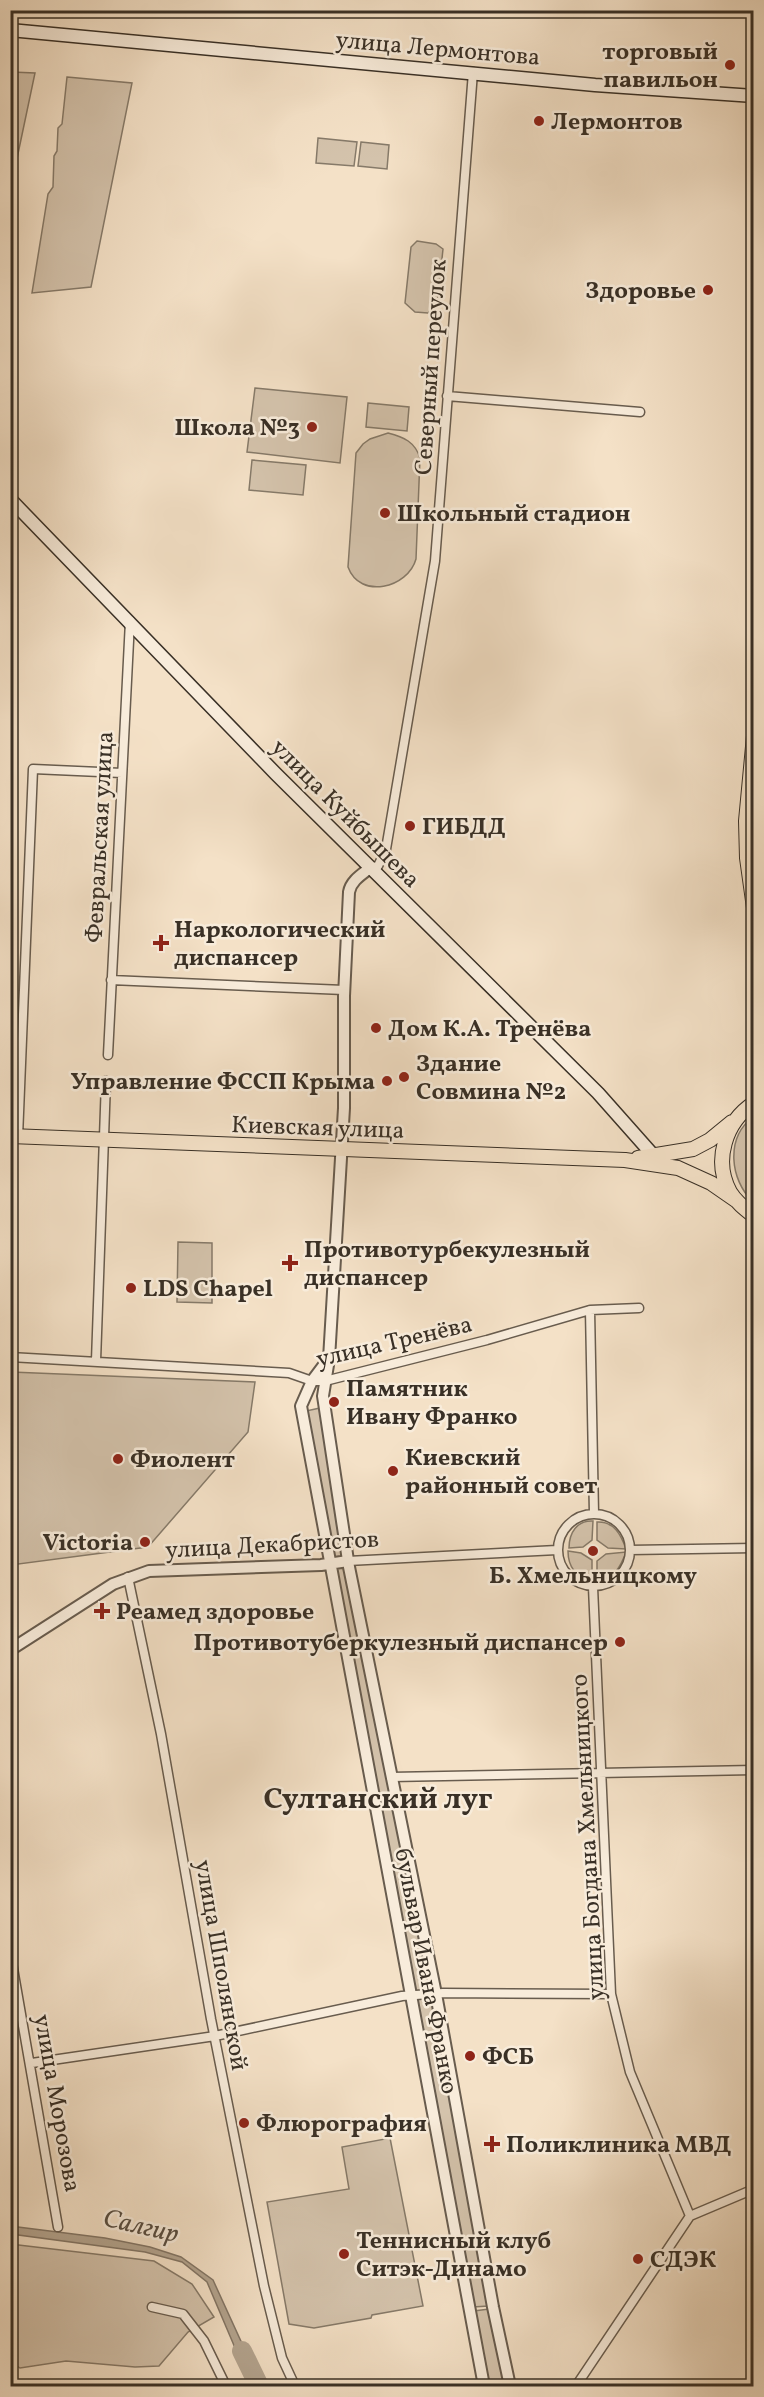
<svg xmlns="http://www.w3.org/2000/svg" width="764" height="2397" viewBox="0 0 764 2397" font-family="Vollkorn,serif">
  <rect width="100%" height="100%" fill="#f4e1c7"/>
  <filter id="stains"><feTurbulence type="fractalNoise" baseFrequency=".00333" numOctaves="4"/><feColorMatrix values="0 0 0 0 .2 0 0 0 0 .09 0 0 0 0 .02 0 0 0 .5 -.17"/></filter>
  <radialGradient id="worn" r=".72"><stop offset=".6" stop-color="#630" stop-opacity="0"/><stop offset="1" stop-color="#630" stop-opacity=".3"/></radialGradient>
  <!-- green -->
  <path fill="#d4c3ac" stroke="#867a69" stroke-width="1.5" d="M11 72 35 73 11 187 10 72Z
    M67 77 132 83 91 287 32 293 48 194 53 187 54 156 57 151 58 128 62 124Z
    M318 138 357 142 354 166 316 163Z
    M361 142 389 145 387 169 358 166Z
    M417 241 436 244 443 249 437 306 428 313 415 312 405 303 411 247Z
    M255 388 347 397 340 463 247 452Z
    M368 403 409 407 407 431 366 427Z
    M388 433C404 437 415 442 420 458L416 559C408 588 360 600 348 567L356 453 363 444 370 439Z
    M252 460 306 465 303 495 249 490Z
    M753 1117V1202C730 1180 725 1138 753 1117Z
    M178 1242 212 1243V1303L177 1302Z
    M11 1372 255 1382 248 1432 148 1547 11 1565Z
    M320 1408 344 1559 334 1561 306 1411Z
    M593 1521 592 1540 583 1547 569 1548C569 1533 577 1520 593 1521Z
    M597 1522C614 1521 621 1535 626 1549L608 1548 597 1540Z
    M568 1551 581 1553 592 1560V1579C576 1579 568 1566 568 1551Z
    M626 1552C621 1566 614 1580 597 1579V1561L606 1554Z
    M345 1565 431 1991 414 1992 335 1566Z
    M415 1997H432L488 2306 473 2307Z
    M390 2138 423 2306 372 2315 371 2318 314 2328 289 2324 267 2202 349 2189 342 2147Z
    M10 2244 154 2261 192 2284 214 2317 188 2332 159 2366 135 2367 66 2361 20 2368 11 2362Z
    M489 2309 506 2386H489L474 2311Z"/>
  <!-- water -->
  <path fill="#b4a590" stroke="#837666" stroke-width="1.5" d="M10 2226 105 2238 150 2247 181 2257 213 2280 255 2372 247 2376 207 2282 182 2262 145 2252 11 2234Z"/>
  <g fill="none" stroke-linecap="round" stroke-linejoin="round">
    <!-- river -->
    <path stroke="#b4a590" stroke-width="20" d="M242 2351 259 2386"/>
    <defs>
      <path id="minor" d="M447 396 640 412
        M370 868 378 866 386 849 435 561 473 72
        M111 980 344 990
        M108 1055 130 621
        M18 1137 33 769 122 773
        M590 1310 594 1514
        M10 1357 289 1373 312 1381H325L487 1340 590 1310 639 1308
        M96 1361 106 1081
        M558 1550a36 36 0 1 1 72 0a36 36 0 1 1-72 0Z
        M630 1550 754 1548
        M348 1561 557 1550
        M128 1577 161 1734 211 2019 264 2286 282 2358 295 2386
        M593 1587 611 1994 630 2072 690 2216
        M391 1777 754 1770
        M10 1951 58 2227
        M32 2063 215 2036 402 1996 443 1993 611 1994
        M152 2307 183 2314 204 2341 226 2386
        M576 2386 690 2216 754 2189"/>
      <path id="tertiary" d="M370 868C361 875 351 881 349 892L344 996V1108L329 1359 323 1396 349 1567 436 1994 493 2307 510 2386
        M327 1361 312 1381 301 1406 484 2386
        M10 1650 113 1584 149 1571 321 1565 348 1561"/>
      <path id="secondary" d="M10 30 595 85 754 96
        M10 499 276 774 598 1093 653 1155"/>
      <path id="primary" d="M754 736 746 821 747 858 754 908
        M754 1103C725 1122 713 1161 730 1192 736 1202 745 1209 754 1216
        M10 1136 625 1160 678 1168 711 1183 737 1201
        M638 1158 693 1149 710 1140 732 1122"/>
    </defs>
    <!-- minor casing -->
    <use href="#minor" stroke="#685c4e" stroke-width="11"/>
    <!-- tertiary casing -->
    <use href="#tertiary" stroke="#685c4e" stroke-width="14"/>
    <!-- secondary casing -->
    <use href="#secondary" stroke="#393026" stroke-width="15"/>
    <!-- primary casing -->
    <use href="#primary" stroke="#393026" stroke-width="16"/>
    <!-- minor -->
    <use href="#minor" stroke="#f8ecdb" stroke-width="8"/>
    <!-- tertiary -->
    <use href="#tertiary" stroke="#f8ecdb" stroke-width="10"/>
    <!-- secondary -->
    <use href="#secondary" stroke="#f8ecdb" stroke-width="12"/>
    <!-- primary -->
    <use href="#primary" stroke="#f4e1c7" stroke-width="14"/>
  </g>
  <!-- markers -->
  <g fill="#8f2418" stroke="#f8ecdb" stroke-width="2">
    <circle cx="730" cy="65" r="6"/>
    <circle cx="539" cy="121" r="6"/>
    <circle cx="708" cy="290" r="6"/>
    <circle cx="312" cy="427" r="6"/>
    <circle cx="385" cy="513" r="6"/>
    <circle cx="410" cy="826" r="6"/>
    <path d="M158 934h6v6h6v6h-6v6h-6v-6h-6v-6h6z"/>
    <circle cx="376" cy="1028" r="6"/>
    <circle cx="404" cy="1077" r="6"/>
    <circle cx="387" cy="1081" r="6"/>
    <path d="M287 1254h6v6h6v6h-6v6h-6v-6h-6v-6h6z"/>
    <circle cx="131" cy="1288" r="6"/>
    <circle cx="334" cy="1402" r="6"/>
    <circle cx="118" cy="1459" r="6"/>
    <circle cx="393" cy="1471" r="6"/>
    <circle cx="145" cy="1542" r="6"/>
    <circle cx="593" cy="1551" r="6"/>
    <path d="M99 1602h6v6h6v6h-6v6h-6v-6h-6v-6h6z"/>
    <circle cx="620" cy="1642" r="6"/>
    <circle cx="470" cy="2056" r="6"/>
    <circle cx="244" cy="2123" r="6"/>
    <path d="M489 2135h6v6h6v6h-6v6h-6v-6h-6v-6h6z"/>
    <circle cx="344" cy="2254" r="6"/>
    <circle cx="638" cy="2259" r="6"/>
  </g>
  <g text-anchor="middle" stroke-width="5" stroke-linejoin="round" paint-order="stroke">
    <!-- street labels -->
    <g font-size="24" fill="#393026" stroke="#f8ecdb">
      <text transform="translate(438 48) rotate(5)" y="8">улица Лермонтова</text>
      <text transform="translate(430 367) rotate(-86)" y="8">Северный переулок</text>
      <text transform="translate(346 813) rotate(45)" y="8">улица Куйбышева</text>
      <text transform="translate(99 837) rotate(-87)" y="8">Февральская улица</text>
      <text transform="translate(318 1127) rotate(2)" y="8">Киевская улица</text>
      <text transform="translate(394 1341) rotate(-13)" y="8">улица Тренёва</text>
      <text transform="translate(272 1544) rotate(-3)" y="8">улица Декабристов</text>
      <text transform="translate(587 1837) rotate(-93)" y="8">улица Богдана Хмельницкого</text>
      <text transform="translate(222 1965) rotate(80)" y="8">улица Шполянской</text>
      <text transform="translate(427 1971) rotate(79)" y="8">бульвар Ивана Франко</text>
      <text transform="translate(58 2103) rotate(80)" y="8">улица Морозова</text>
    </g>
    <!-- poi labels -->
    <g font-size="24" font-weight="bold" fill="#393026" stroke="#f8ecdb" text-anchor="start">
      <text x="718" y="59" text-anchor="end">торговый<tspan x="718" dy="28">павильон</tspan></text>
      <text x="551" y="129">Лермонтов</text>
      <text x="696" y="298" text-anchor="end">Здоровье</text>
      <text x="300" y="435" text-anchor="end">Школа №3</text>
      <text x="397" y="521">Школьный стадион</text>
      <text x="422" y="834">ГИБДД</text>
      <text x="174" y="937">Наркологический<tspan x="174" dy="28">диспансер</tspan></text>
      <text x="388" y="1036">Дом К.А. Тренёва</text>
      <text x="416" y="1071">Здание<tspan x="416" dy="28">Совмина №2</tspan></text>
      <text x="375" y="1089" text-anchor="end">Управление ФССП Крыма</text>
      <text x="304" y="1257">Противотурбекулезный<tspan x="304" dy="28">диспансер</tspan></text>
      <text x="143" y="1296">LDS Chapel</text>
      <text x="346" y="1396">Памятник<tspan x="346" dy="28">Ивану Франко</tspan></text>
      <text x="405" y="1465">Киевский<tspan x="405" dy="28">районный совет</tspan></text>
      <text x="130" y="1467">Фиолент</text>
      <text x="133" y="1550" text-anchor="end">Victoria</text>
      <text x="593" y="1583" text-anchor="middle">Б. Хмельницкому</text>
      <text x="116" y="1619">Реамед здоровье</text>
      <text x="608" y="1650" text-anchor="end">Противотуберкулезный диспансер</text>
      <text x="482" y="2064">ФСБ</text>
      <text x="256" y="2131">Флюрография</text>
      <text x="506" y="2152">Поликлиника МВД</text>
      <text x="356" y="2248">Теннисный клуб<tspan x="356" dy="28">Ситэк-Динамо</tspan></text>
      <text x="650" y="2267">СДЭК</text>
    </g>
    <!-- water labels -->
    <g font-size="26" font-style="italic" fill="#584d40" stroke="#f8ecdb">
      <text transform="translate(141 2225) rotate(13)" y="9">Салгир</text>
    </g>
    <!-- district labels -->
    <g font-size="30" font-weight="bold" fill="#393026" stroke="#f8ecdb">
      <text x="378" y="1808">Султанский луг</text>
    </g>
  </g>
  <!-- margin -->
  <rect width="764" height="2397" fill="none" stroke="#f4e1c7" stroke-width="36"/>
  <rect x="12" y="12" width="740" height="2373" fill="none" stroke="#393026" stroke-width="3"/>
  <rect x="18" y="18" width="728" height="2361" fill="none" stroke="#393026" stroke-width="1.5"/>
  <rect width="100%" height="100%" filter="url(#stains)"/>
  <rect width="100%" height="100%" fill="url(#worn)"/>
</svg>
